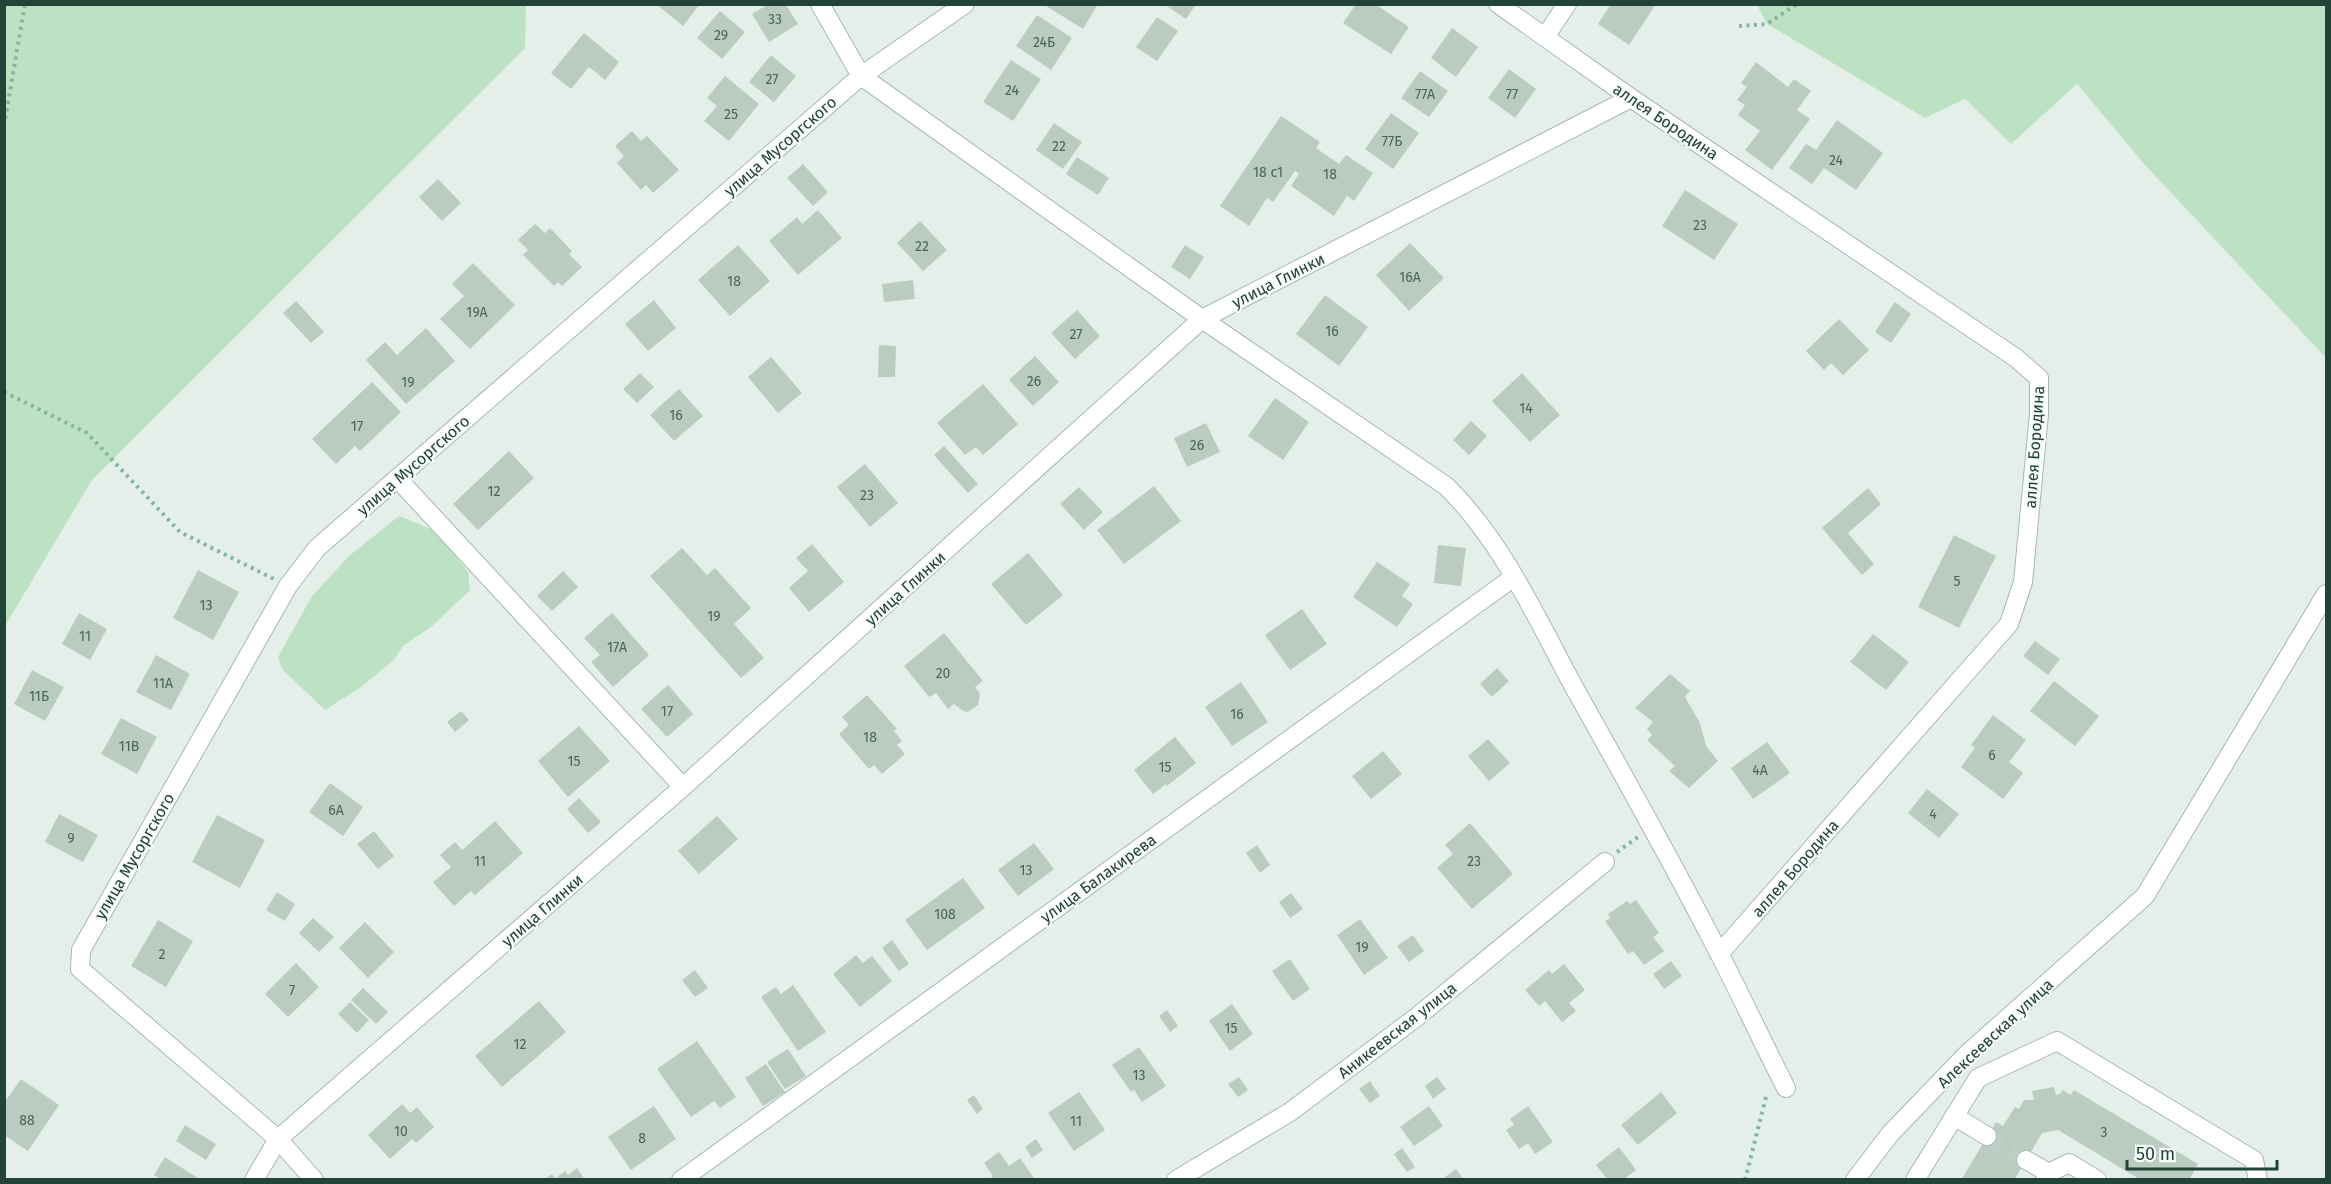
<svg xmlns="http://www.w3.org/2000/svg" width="2331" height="1184" viewBox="0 0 2331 1184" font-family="'Fira Sans',sans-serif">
  <rect width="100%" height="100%" fill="#e5efea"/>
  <!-- green -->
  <path fill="#bde2c3" d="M5 4 526 5 525 48 92 480 5 626Z
    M1757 5H2326V358L2145 165 2077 84 2011 144 1965 99 1925 118 1767 24Z
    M399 516 436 531 468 572 470 590 432 626 403 646 394 660 361 687 325 710 282 669 278 657 312 596 349 556Z"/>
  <!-- building -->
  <path fill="#bacbc2" d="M656 4H700L683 26Z
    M1043 4H1098L1083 29Z
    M1164 4H1196L1186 19Z
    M1356 4H1375L1409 27 1391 54 1343 23Z
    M1611 4H1656L1629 45 1598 24Z
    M767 5H786L798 24 769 42 752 14Z
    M720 11 745 32 722 59 697 38Z
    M1037 15 1072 38 1051 70 1016 46Z
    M1157 17 1178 31 1157 61 1136 47Z
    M1452 28 1478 47 1456 77 1431 58Z
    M584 33 619 62 605 80 589 67 571 89 551 73Z
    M771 55 796 76 774 102 749 82Z
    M1011 60 1041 79 1013 121 983 102Z
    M1756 62 1788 87 1794 79 1811 91 1797 110 1810 119 1772 170 1745 150 1760 131 1738 115 1745 105 1737 100 1747 87 1741 83Z
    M1509 69 1536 89 1515 118 1488 98Z
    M1420 71 1448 91 1429 117 1401 98Z
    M725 76 759 104 729 141 704 121 717 106 707 98Z
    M1391 113 1419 133 1393 169 1365 149Z
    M1281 116 1320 142 1316 148 1339 164 1346 155 1373 173 1354 201 1347 196 1334 216 1291 186 1299 174 1295 171 1273 202 1267 198 1249 226 1220 206Z
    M1837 120 1883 153 1856 190 1824 168 1812 184 1789 168 1806 144 1816 150Z
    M1054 123 1082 142 1063 169 1036 150Z
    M632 131 641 141 647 136 679 170 653 193 646 185 641 190 617 163 624 156 615 146Z
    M1077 157 1109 178 1098 195 1066 174Z
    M803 164 828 192 813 206 787 178Z
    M438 179 461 203 442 221 419 197Z
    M1685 190 1738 224 1714 260 1662 226Z
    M818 210 842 238 798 275 769 241 797 217 802 224Z
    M920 221 947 250 923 271 897 243Z
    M535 224 545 233 550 228 572 251 569 254 582 267 562 286 558 282 554 286 523 255 528 250 518 240Z
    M1410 243 1444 278 1409 311 1376 275Z
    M738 245 770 281 730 316 698 280Z
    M1185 245 1204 257 1190 279 1171 267Z
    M473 263 515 305 470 349 440 319 464 296 452 284Z
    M913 280 915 299 884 302 882 284Z
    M1325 295 1368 327 1339 366 1296 334Z
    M654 300 676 328 648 351 625 324Z
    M296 301 324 332 311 343 283 313Z
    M1895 302 1911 314 1891 343 1875 332Z
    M1077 310 1100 336 1075 359 1051 333Z
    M1839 319 1869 350 1843 375 1831 363 1824 370 1806 351Z
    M426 328 455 361 406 404 366 360 385 342 397 355Z
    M879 345 896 346 895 377H878Z
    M1035 356 1059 382 1033 406 1009 380Z
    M771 357 802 393 778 413 748 377Z
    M640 373 654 387 637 403 623 389Z
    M1522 373 1560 415 1530 442 1492 401Z
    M372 382 401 412 360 451 355 446 336 464 312 439Z
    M983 384 1018 424 983 455 976 447 965 455 937 423Z
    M679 389 703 416 674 441 650 415Z
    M1275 398 1309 422 1283 460 1248 436Z
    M1471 421 1487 436 1469 455 1453 440Z
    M1206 423 1220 452 1187 467 1174 438Z
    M944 446 978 484 968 493 934 455Z
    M509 451 534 478 478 530 453 504Z
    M865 464 898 503 870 527 837 487Z
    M1154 486 1181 521 1124 564 1097 530Z
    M1079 487 1103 512 1084 530 1060 504Z
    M1868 488 1881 504 1848 533 1874 564 1862 575 1822 528Z
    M1954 535 1996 556 1959 628 1918 607Z
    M812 544 844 582 809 612 789 588 808 571 796 558Z
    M1438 545 1466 548 1461 586 1434 583Z
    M682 548 707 575 715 568 751 608 734 624 764 658 741 678 650 576Z
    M1028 553 1063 595 1026 625 991 584Z
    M1377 562 1410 584 1402 596 1413 604 1397 627 1353 597Z
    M198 570 239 592 213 640 173 618Z
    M563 571 578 587 552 611 537 596Z
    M1302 609 1327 644 1290 670 1265 635Z
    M79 613 107 629 90 660 62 644Z
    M612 613 649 655 613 687 591 662 600 655 584 638Z
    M944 633 983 681 975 687 980 694 978 705 968 712 963 711 954 704 948 709 936 693 929 697 904 666Z
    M1873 634 1909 662 1886 690 1850 662Z
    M2035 641 2060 659 2048 675 2023 656Z
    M156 655 190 674 171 710 136 692Z
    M1497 668 1509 681 1492 697 1480 684Z
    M32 670 64 687 45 721 14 704Z
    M1670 674 1690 691 1685 697 1700 723 1706 746 1718 761 1689 788 1669 771 1675 766 1647 740 1652 735 1647 729 1653 722 1635 708Z
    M2054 681 2099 716 2075 746 2030 711Z
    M1241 682 1268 722 1232 746 1205 707Z
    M668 685 693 714 667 737 641 709Z
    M867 695 897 729 894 731 902 741 897 745 905 754 882 774 874 765 869 769 839 734 849 725 842 717Z
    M461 711 469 720 455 732 447 722Z
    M1993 715 2026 740 2009 762 2023 773 2003 799 1961 767 1975 748 1971 745Z
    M121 718 157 737 137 774 101 754Z
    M579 726 610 761 568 797 538 761Z
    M1175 737 1196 763 1167 786 1166 784 1153 794 1134 770Z
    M1488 739 1510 763 1489 781 1468 756Z
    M1767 742 1790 773 1753 799 1731 768Z
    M1383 751 1402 774 1371 799 1352 776Z
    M330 783 363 807 343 836 309 812Z
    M1927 789 1959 814 1939 838 1908 813Z
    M579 798 601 822 588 833 567 809Z
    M59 814 98 835 83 862 45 842Z
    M217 815 265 840 240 888 192 862Z
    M717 816 738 839 699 874 678 851Z
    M495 821 523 853 475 895 471 891 454 906 433 882 451 867 440 855 455 842 462 850Z
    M1470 823 1513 874 1472 909 1437 868 1453 854 1445 845Z
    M374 831 394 856 378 869 357 844Z
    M1034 843 1054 869 1018 896 998 870Z
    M1257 845 1270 865 1260 873 1246 853Z
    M963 878 985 908 927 950 905 920Z
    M277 892 295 904 285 921 266 910Z
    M1291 893 1303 909 1290 918 1279 902Z
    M1636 900 1659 933 1653 937 1664 951 1644 965 1633 951 1628 954 1605 921 1610 918 1608 914 1627 901 1630 904Z
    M313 918 334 937 319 952 299 933Z
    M1360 919 1388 958 1364 975 1337 935Z
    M158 920 193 941 166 987 131 966Z
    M365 922 394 952 368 978 339 948Z
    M1413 935 1424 951 1409 962 1397 946Z
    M892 940 909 964 899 971 882 948Z
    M856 955 863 963 872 956 892 981 860 1007 833 974Z
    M1290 959 1310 989 1293 1001 1272 971Z
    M1671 961 1682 976 1664 989 1653 974Z
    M296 963 319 987 288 1017 265 994Z
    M1564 964 1585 990 1569 1003 1576 1011 1562 1022 1545 1001 1539 1006 1525 990 1549 970 1552 974Z
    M695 970 708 988 695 997 682 980Z
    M793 985 826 1032 798 1051 761 997 776 987 781 994Z
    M363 988 388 1012 376 1024 351 1000Z
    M539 1001 566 1032 502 1087 475 1056Z
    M350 1002 369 1020 357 1033 338 1014Z
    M1232 1004 1253 1034 1230 1051 1209 1021Z
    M1167 1010 1178 1026 1170 1032 1159 1016Z
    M697 1041 736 1097 720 1108 714 1101 691 1117 657 1069Z
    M1139 1047 1166 1086 1142 1102 1134 1090 1131 1092 1112 1065Z
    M788 1049 806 1076 785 1089 767 1062Z
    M766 1064 785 1092 763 1106 745 1078Z
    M1239 1077 1248 1090 1238 1097 1228 1084Z
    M1437 1077 1446 1089 1433 1099 1425 1086Z
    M21 1079 59 1105 28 1151 4 1135V1103Z
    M1370 1081 1380 1096 1370 1103 1359 1089Z
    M2054 1087 2056 1095 2060 1094 2063 1090 2071 1095 2074 1090 2198 1164 2189 1180H2141L2058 1130 2042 1133 2014 1180H1961L1996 1122 2003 1126 2015 1107 2019 1109 2024 1100H2034L2032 1091Z
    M1079 1092 1105 1130 1074 1151 1048 1113Z
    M1661 1092 1677 1113 1638 1145 1621 1125Z
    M974 1095 983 1109 977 1114 967 1100Z
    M402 1104 410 1113 417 1107 434 1127 416 1143 412 1139 390 1159 368 1135Z
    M654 1106 676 1139 631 1170 608 1137Z
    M1429 1106 1443 1126 1414 1146 1400 1127Z
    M1528 1106 1553 1142 1535 1154 1528 1143 1519 1149 1506 1130 1514 1125 1510 1119Z
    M185 1125 216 1144 206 1160 176 1141Z
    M1036 1139 1043 1150 1032 1158 1025 1147Z
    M1619 1147 1636 1170 1623 1180H1608L1596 1165Z
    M1402 1148 1415 1167 1407 1172 1394 1154Z
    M999 1152 1009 1166 1020 1158 1034 1178 989 1180 993 1176 984 1163Z
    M165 1157 201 1180H162L154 1175Z
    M577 1168 585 1180H544L552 1174 555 1179 565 1171 568 1175Z
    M1456 1169 1464 1180H1441Z"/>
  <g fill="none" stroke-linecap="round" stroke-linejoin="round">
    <!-- minor-tunnel -->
    <path stroke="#becdc6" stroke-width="18" stroke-dasharray="18 9" stroke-linecap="butt" d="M1987 1136 2026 1160"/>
    <defs>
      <path id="minor" d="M820 4 861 76 1202 319 1446 486C1503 542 1537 619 1575 689 1624 776 1673 864 1719 953 1742 998 1763 1043 1786 1088
        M1498 4 1631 98 2016 358 2039 378V414L2023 582 2009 624 1719 954
        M1545 37 1567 4
        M397 478 683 787
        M1954 1116 1987 1136
        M2026 1160 2049 1173
        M254 1180 278 1139 683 787 1202 319 1631 98
        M314 1180 278 1139 80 969 81 950 288 586 317 548 861 76 965 4
        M681 1180 1514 577
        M1176 1180 1290 1112 1418 1016 1605 862
        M1855 1180 1890 1134 1967 1054 2145 896 2326 594
        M1915 1180 1978 1078 2057 1041 2254 1160 2258 1180
        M2045 1180 2049 1173 2069 1163 2097 1180"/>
    </defs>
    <!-- minor casing -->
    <use href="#minor" stroke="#a7b8b1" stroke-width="20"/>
    <!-- path -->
    <path stroke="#83b5a1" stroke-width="4" stroke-dasharray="3 4.5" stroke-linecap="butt" d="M1739 26 1767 24 1797 4
      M4 126 25 4
      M4 392 87 433 180 532 274 579
      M1617 852 1638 837
      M1745 1180 1767 1093"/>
    <!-- minor -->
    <use href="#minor" stroke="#fff" stroke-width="18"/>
  </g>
  <g text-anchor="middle" stroke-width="4.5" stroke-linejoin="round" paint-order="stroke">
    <!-- number labels -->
    <g font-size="14" fill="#48655a">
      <text x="775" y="24">33</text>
      <text x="721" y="40">29</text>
      <text x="1044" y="47">24Б</text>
      <text x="772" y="84">27</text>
      <text x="1012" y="95">24</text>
      <text x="1425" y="99">77А</text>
      <text x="1512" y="99">77</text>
      <text x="731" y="119">25</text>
      <text x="1392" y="146">77Б</text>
      <text x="1059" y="151">22</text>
      <text x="1836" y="165">24</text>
      <text x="1268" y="177">18 с1</text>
      <text x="1330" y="179">18</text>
      <text x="1700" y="230">23</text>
      <text x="922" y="251">22</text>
      <text x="1410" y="282">16А</text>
      <text x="734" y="286">18</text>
      <text x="477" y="317">19А</text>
      <text x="1332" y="336">16</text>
      <text x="1076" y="339">27</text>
      <text x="1034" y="386">26</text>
      <text x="408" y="387">19</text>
      <text x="1526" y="413">14</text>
      <text x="676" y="420">16</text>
      <text x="357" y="431">17</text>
      <text x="1197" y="450">26</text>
      <text x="494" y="496">12</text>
      <text x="867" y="500">23</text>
      <text x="1957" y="586">5</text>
      <text x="206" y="610">13</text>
      <text x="714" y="621">19</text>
      <text x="85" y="641">11</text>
      <text x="617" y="652">17А</text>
      <text x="943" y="678">20</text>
      <text x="163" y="688">11А</text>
      <text x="39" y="701">11Б</text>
      <text x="667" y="716">17</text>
      <text x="1237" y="719">16</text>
      <text x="870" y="742">18</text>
      <text x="129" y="751">11В</text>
      <text x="1992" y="760">6</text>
      <text x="574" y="766">15</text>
      <text x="1165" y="772">15</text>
      <text x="1760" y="775">4А</text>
      <text x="336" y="815">6А</text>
      <text x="1933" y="819">4</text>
      <text x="71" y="843">9</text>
      <text x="480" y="866">11</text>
      <text x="1474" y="866">23</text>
      <text x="1026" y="875">13</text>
      <text x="945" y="919">108</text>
      <text x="1362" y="952">19</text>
      <text x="162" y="959">2</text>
      <text x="292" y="995">7</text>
      <text x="1231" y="1033">15</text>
      <text x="520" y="1049">12</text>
      <text x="1139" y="1080">13</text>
      <text x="27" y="1125">88</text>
      <text x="1076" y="1126">11</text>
      <text x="401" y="1136">10</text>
      <text x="2104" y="1137">3</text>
      <text x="642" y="1143">8</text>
    </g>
    <!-- street labels -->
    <g font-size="16" fill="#224337" stroke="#f6fbf8">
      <text transform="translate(1666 121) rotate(34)" y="6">аллея Бородина</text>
      <text transform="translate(780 146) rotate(-41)" y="6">улица Мусоргского</text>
      <text transform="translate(1278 280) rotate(-27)" y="6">улица Глинки</text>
      <text transform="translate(2034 447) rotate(-86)" y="6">аллея Бородина</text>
      <text transform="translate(413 465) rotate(-41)" y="6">улица Мусоргского</text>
      <text transform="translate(905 588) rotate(-42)" y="6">улица Глинки</text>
      <text transform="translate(134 856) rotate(-60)" y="6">улица Мусоргского</text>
      <text transform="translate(1795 868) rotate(-49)" y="6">аллея Бородина</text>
      <text transform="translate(1098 878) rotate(-36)" y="6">улица Балакирева</text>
      <text transform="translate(542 910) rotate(-41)" y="6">улица Глинки</text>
      <text transform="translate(1397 1030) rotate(-38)" y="6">Аникеевская улица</text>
      <text transform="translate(1995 1033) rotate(-43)" y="6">Алексеевская улица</text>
    </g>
  </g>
  <!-- border -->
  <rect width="2331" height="1184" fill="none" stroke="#224337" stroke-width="12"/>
  <!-- scale -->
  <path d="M2127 1160v9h150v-9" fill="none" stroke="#224337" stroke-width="3"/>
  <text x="2136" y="1160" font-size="18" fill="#224337" stroke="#f6fbf8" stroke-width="4.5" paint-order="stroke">50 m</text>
</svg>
